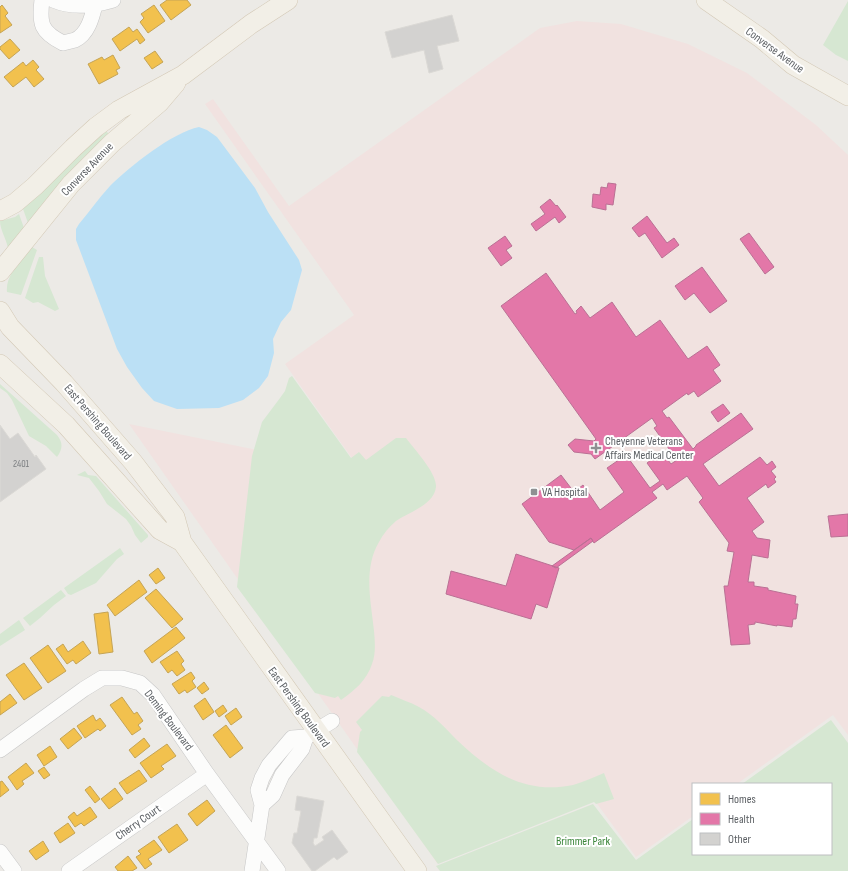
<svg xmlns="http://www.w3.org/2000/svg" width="848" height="871" viewBox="0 0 848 871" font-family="'Sofia Sans Condensed',sans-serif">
  <rect width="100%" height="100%" fill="#eceae6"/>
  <!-- medical -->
  <path fill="#f1e2e0" d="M577 21 621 24 688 44 747 73 816 125 848 155V735L833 715 737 784H693V816L636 857 595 801 437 863 129 424 361 471 285 364 354 315 205 104 213 99 289 206 540 28Z"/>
  <!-- green -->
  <path fill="#d6e7d2" d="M848 1V61L836 55 823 45Z
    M106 131 109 134 83 158 28 223 23 209 53 179Z
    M19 214 24 228 8 249C7 240 0 230 0 221L15 217Z
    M32 247 37 250 21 295 7 292C5 275 22 260 32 247Z
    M39 257H43L45 276 59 309 55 311 38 302 33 303 25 298Z
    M292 376 351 458 359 452 366 460 396 438H406C414 449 437 473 436 487 434 505 409 512 396 521 389 527 383 534 379 542 363 569 371 602 374 631 375 642 376 654 372 664 367 680 354 691 341 700L338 696 335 698 315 693 237 587 252 456 262 422 280 398 285 391 289 378Z
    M0 384 57 435C63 443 63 448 57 457L46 446 29 436 12 400 7 393 0 388Z
    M85 471 88 475 96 476 148 535V537L141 543 135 535 131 526 126 519 107 504 99 491 89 478 77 475Z
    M120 548 124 554 117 559 96 583 71 595 68 594 64 588Z
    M61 590 66 596 54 605 40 618 30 626 23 618Z
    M19 620 25 630 0 646V634Z
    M391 695C400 699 410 702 419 707 434 715 446 729 458 741 491 772 525 795 573 785 583 782 594 777 604 773L614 799 596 804 594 802 438 864 357 752 360 732 362 730 356 722 382 696 389 697Z
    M831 720 848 743V871H440L436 866 593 804 636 860 693 819V854H831V784H742Z"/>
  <!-- water -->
  <path fill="#bbe0f5" d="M199 127 207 130 217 137 255 188 268 212 299 260 302 270 291 310 281 322 273 339 274 353 268 376 259 388 243 400 219 408 177 409 154 401 142 388 127 367 117 349 76 240V229L79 224C89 212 99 198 110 186 129 167 173 132 199 127Z"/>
  <!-- homes -->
  <path fill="#f2c14e" stroke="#c5a455" d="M167 0H187L191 5 171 20 160 5Z
    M2 5 8 13 5 16 12 25 0 33V7Z
    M154 5 165 21 148 33 140 22 144 18 141 14Z
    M129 27 133 32 137 29 145 40 140 44 137 39 120 51 112 39Z
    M10 39 20 50 9 59 0 49V47Z
    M155 51 163 62 152 69 144 58Z
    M113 55 120 68 116 70 118 74 99 84 88 64 102 57 104 60Z
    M33 60 39 67 36 70 44 79 34 87 26 77 13 87 4 77 23 62 26 66Z
    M158 568 165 578 156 584 149 575Z
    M139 580 147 592 115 616 107 605Z
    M156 589 183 619 172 628 145 598Z
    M108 612 113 652 99 654 94 614Z
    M176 627 185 638 152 663 144 651Z
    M83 641 91 653 76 664 73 660 67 664 56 649 63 644 68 652Z
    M48 645 66 671 48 683 30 658Z
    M177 651 184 661 181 664 185 670 177 676 172 670 168 673 160 662Z
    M24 663 42 688 24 700 6 675Z
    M191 672 195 678 192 681 196 687 187 693 185 690 179 694 172 684Z
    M204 682 209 689 202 694 197 688Z
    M10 694 17 703 0 715V702Z
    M122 697 134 714 137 712 143 721 138 725 141 729 132 735 110 705Z
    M205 698 214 712 203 720 194 706Z
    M223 705 227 711 219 717 215 711Z
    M236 708 242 717 231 725 225 716Z
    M93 715 96 721 100 718 106 726 100 731 98 729 85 738 77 726Z
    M226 725 243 748 230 758 213 735Z
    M74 728 82 738 68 749 60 739Z
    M144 738 150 746 135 758 129 750Z
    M167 744 176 756 161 766 164 769 151 778 140 763Z
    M50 746 57 757 44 766 37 755Z
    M26 763 34 773 22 781 24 784 17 790 8 777Z
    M44 767 50 775 44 779 38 771Z
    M139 770 147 781 127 794 119 783Z
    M2 781 9 790 0 797V782Z
    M90 786 100 799 95 803 85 790Z
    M115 788 123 799 109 809 101 799Z
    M207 800 215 811 197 826 188 814Z
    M90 807 97 817 84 826 81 823 75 827 68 817 74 812 77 816Z
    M68 823 75 833 60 843 54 833Z
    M177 824 188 840 169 853 158 837Z
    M154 840 162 850 148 859 152 864 145 869 136 857 141 854 138 851Z
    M43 841 49 851 36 860 29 851Z
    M128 856 137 868 132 871H118L115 867Z"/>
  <!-- health -->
  <path fill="#e377a8" stroke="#ba7094" d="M608 183 616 184 613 205 606 204V210L592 207 593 194 600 195 601 187 607 188Z
    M550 199 556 206 557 205 566 217 559 223 555 217 536 231 531 224 545 214 540 207Z
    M647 216 667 243 674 238 679 245 662 258 645 233 639 237 632 228Z
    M749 233 774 267 765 274 740 239Z
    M505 236 512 246 506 250 512 258 501 266 488 248Z
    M702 267 727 301 710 313 694 293 685 300 675 286Z
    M546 273 575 314 577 313 576 311 581 306 590 318 612 302 636 337 660 320 688 359 707 346 720 365 713 370 721 381 698 397 694 391 688 395 687 393 662 411 667 418 669 417 693 449 696 446V445L741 413 753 429 703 464 719 486 760 457 767 465 772 461 776 467 771 471 776 477 774 479 776 482 768 488 766 484 747 498 764 522 752 531 757 538 770 540 768 558 752 555 748 582H754V586L768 588V590L796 596 795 604H798L796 619H793L792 627 777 625V626L755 622V624L748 625 750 644 731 645 724 586H728L734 552 727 551 729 543 699 502 703 498 687 476 667 490 663 484 652 492 657 498 594 543 591 538 574 550 549 542 522 504 561 475 574 492 583 485 600 510 624 492 607 468 626 455 650 488 660 481 647 463 662 452 671 464 677 460 654 428 657 426 652 418 595 459 591 454 574 452 568 445 575 439 594 441 596 439 501 306Z
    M723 404 730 413 718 422 711 412Z
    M848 514V536L831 537 828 516Z
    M591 538 593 541 556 568 552 566Z
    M516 554 559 568 547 608 536 604 531 619 446 594 451 571 506 586Z"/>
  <!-- building -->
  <path fill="#d3d2d0" stroke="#dbd9d5" d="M452 15 459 41 437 46 443 69 429 73 424 50 392 58 385 32Z
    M0 425 10 439 18 433 35 457 36 455 46 469 0 502Z
    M297 796 324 801 317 838H314L313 843 315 846 324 840 322 837 332 830 348 852 337 860 334 857 315 871H312L292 843 294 833H297L301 811 295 810Z"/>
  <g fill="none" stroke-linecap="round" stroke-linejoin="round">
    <defs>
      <path id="minor" d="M42 0C39 24 41 32 63 43 67 42 71 41 75 40 88 34 92 17 95 5
        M53 0C72 8 93 6 113 0
        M0 750 84 689 102 678H122L140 683 153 695 207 774 278 871
        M262 805 273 795 282 775 302 749 306 737
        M0 852 14 871
        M69 871 207 774
        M252 871 262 805 258 790 262 778 269 765 292 738 306 737 332 721"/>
      <path id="major" d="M706 0 762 39 793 65 848 96
        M0 211 15 203 35 186 73 148 96 127 119 110 183 75 251 24 288 0
        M0 272 71 184 112 143 159 103 176 83
        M0 311 10 327 64 383 133 462 175 517 182 542 417 871
        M0 364 66 425 160 530 182 542"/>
    </defs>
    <!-- minor casing -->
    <use href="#minor" stroke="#c7c7c7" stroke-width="16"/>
    <!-- major casing -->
    <use href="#major" stroke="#d3c8b5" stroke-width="20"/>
    <!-- minor -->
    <use href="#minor" stroke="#fcfcfb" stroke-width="15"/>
    <!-- major -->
    <use href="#major" stroke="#f2efe7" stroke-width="19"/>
  </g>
  <!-- markers -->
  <g fill="#8e9092" stroke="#fff" stroke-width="1.5">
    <path d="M594 442h4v4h4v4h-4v4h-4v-4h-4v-4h4z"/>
    <rect x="530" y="488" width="8" height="8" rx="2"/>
  </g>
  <g text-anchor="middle" stroke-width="4" stroke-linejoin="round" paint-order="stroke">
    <!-- number labels -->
    <g font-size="10" fill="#7b7e80">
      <text x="21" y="467">2401</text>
    </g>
    <!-- street labels -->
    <g font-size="12" fill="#5c6064" stroke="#fff">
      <text transform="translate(775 50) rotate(36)" y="4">Converse Avenue</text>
      <text transform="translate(87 169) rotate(-46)" y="4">Converse Avenue</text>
      <text transform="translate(98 422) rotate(49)" y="4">East Pershing Boulevard</text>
      <text transform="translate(299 707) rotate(54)" y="4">East Pershing Boulevard</text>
      <text transform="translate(169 720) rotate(53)" y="4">Deming Boulevard</text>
      <text transform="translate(138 822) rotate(-35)" y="4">Cherry Court</text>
    </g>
    <!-- poi labels -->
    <g font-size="12" fill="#5c6064" stroke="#fff" text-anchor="start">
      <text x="605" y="445">Cheyenne Veterans<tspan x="605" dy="14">Affairs Medical Center</tspan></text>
      <text x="542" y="496">VA Hospital</text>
    </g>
    <!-- park labels -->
    <g font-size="12" fill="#3b8539" stroke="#fff">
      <text x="583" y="845">Brimmer Park</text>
    </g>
  </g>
  <!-- legend -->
  <rect x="692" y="783" width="140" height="72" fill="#ffffff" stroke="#bebfc1"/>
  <rect x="700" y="793" width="20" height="12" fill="#f2c14e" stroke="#bebfc1"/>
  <text x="728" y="803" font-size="12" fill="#5c6064">Homes</text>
  <rect x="700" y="813" width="20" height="12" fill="#e377a8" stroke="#bebfc1"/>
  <text x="728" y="823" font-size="12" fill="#5c6064">Health</text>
  <rect x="700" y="833" width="20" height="12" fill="#d3d2d0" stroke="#bebfc1"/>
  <text x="728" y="843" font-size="12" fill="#5c6064">Other</text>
</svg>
